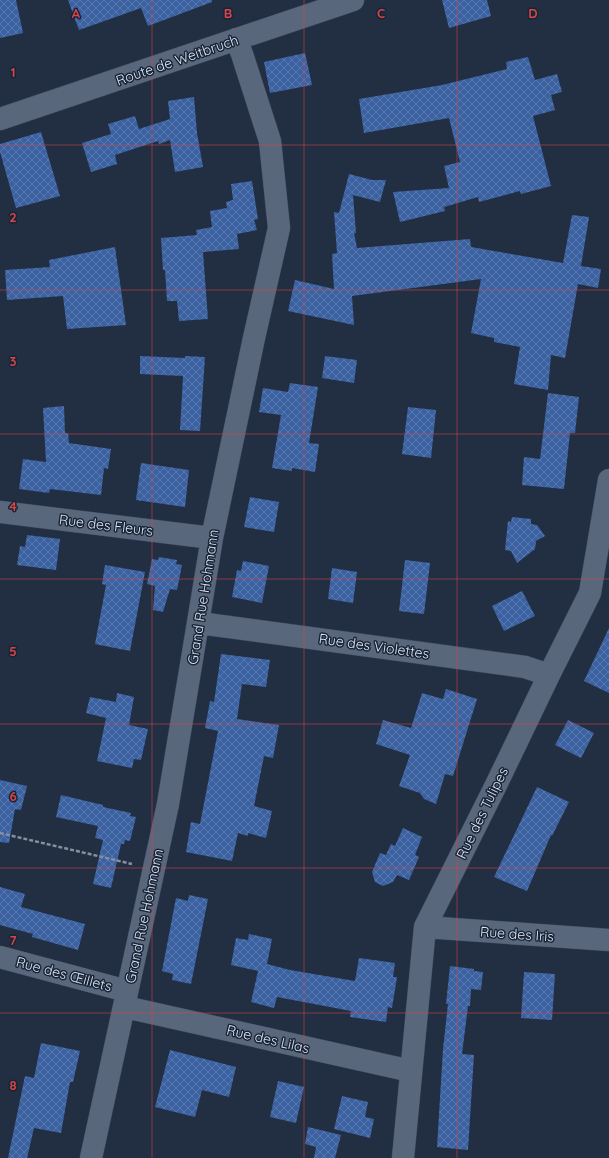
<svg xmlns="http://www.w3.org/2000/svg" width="609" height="1158" viewBox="0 0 609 1158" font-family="Quicksand,sans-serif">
  <defs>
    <pattern id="building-cross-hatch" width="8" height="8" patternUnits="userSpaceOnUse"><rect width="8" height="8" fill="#3b61a0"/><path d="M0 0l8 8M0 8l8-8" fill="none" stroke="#5778ae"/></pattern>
  </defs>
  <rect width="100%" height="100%" fill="#222e41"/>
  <!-- building -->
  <path fill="url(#building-cross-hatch)" d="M0 0H16L23 33 0 38Z
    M68 0H212V2L148 26 141 8 79 30Z
    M442 0H487L491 16 449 28Z
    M305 53 312 85 270 93 264 62Z
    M528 57 535 80 557 74 562 92 551 95 555 110 533 116 551 186 521 194 520 191 479 202 478 197 444 207 445 211 400 222 393 192 449 188 444 166 460 162 449 118 364 133 359 99 442 85 507 69 506 62Z
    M194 97 197 133 203 167 175 172 170 140 159 144 158 141 115 155 117 164 91 172 82 143 111 134 108 124 135 116 139 129 170 119 168 101Z
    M41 132 60 196 16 208 0 152V144Z
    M349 174 372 180H386L380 202 353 195 356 233H354L357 248 470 239 471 247 563 263 572 215 589 217 581 266 601 269 598 288 578 284 565 358 551 355 548 390 514 384 520 347 494 342V338L471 333 481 279 352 296 354 325 288 311 295 280 334 289 332 254 337 253 334 212 339 213Z
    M252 181 258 219 254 220 257 230 237 234 239 249 203 252 208 319 179 321 177 301H167L165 270H163L161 238 197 235 196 230 212 227 210 211 227 208 226 202 233 200 231 184Z
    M115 247 126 325 67 329 63 296 7 300 5 270 50 267 49 260Z
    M140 356 185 358V356L205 357 200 431 180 430 183 376 140 374Z
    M325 356 357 360 354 383 322 378Z
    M290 383 318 387 309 443 319 444 315 472 292 468V471L272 468 281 415 259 412 263 388 288 392Z
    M548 393 579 397 575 433H570L564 489 522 485 524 457 540 459Z
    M64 406 65 433H68L69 443 111 449 108 469 104 468 101 495 50 489 49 493 19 489 23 459 46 462 43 408Z
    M408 407 436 410 431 458 402 454Z
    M141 463 189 470 185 507 136 500Z
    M250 497 279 502 274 532 244 527Z
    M512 517 531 519V524L537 525 545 536 536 541 535 549 517 563 511 551 505 550 508 521 511 522Z
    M27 535 60 539 56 570 17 565 20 546 25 547Z
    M159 557 177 560 176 564 182 565 177 590 170 589 163 612 153 610 155 586 147 584 152 559 158 560Z
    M405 560 430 563 424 614 399 611Z
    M243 561 269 566 262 603 232 597 237 570 241 571Z
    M105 565 145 572 130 651 95 644 106 585 102 584Z
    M332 568 357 572 353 603 328 599Z
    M522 591 535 616 504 631 492 606Z
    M609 628V693L584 681Z
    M221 654 270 660 266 687 242 684 237 719 279 725 273 758 264 756 254 806 272 811 266 838 248 833V836L238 833 232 861 186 852 191 822 200 824 218 731 205 728 210 701 214 702Z
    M446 689 477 699 453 776 445 774 436 804 424 799 420 793 399 786 410 755 376 744 383 720 411 728 422 693 443 699Z
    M117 693 134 697 129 725 148 729 141 760 134 759 132 768 97 761 106 718 86 713 90 697 116 702Z
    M568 720 594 733 581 758 555 745Z
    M0 780 27 786 21 810 15 809 9 843 0 842Z
    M537 787 569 802 552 836 551 835 527 891 494 877Z
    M61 795 103 805V807L131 813 130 816 136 817 130 841 125 840 124 844H121L111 888 93 884 103 840 95 838 98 826 56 817Z
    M403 828 422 837 415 855 419 857 409 880 397 875 393 882 383 886 375 882 372 872 380 853 386 855 391 844 395 846Z
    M0 887 25 894 21 907 85 924 78 950 32 937 33 934 0 925Z
    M189 895 208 899 191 984 172 980 173 974 162 971 176 898 188 901Z
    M249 934 272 939 267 964 290 970 355 981 359 958 395 963 393 977H397L392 1008 388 1007 386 1022 350 1017 351 1011 277 997 274 1008 251 1002 258 971 231 965 236 938 248 940Z
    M450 966 474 969V971L483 972 481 990 471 989 470 1006H468L462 1054 474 1055 468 1150 437 1147 443 1049 448 1004H446Z
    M524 972 555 974 552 1020 521 1018Z
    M41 1043 80 1051 73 1082H70L61 1133 34 1128 27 1158H8L25 1076 34 1078Z
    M170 1050 236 1067 229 1097 202 1090 195 1117 155 1107Z
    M278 1081 304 1087 296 1123 270 1117Z
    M342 1096 368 1102 365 1117 374 1119 370 1138 334 1129Z
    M308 1127 341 1135 335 1158H314L316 1147 305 1144Z"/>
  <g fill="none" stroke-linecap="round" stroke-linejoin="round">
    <defs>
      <path id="minor" d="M0 119 353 0
        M0 512 212 538
        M199 623 525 667 549 675
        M425 927 609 940
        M0 957 127 991
        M125 1007 411 1071
        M91 1158 168 804 212 538 254 338 279 228 270 141 242 54 236 39
        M403 1158 425 927 497 783 549 675 590 593 609 480"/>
    </defs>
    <!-- minor casing -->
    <use href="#minor" stroke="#424c5c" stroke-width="23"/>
    <!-- path -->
    <path stroke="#8690a0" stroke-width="2.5" stroke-dasharray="4 2" stroke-linecap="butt" d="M0 833 132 864"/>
    <!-- minor -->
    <use href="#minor" stroke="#59677d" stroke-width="22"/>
  </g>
  <!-- grid -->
  <path fill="none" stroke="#d74547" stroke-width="1" stroke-opacity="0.55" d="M152 0V1158M304 0V1158M457 0V1158M0 145H609M0 290H609M0 434H609M0 579H609M0 724H609M0 868H609M0 1013H609"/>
  <g text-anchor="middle" stroke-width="3" stroke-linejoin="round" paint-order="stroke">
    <!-- street labels -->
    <g font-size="14" fill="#dfe7f4" stroke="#182437">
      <text transform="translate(177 60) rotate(-19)" y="5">Route de Weitbruch</text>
      <text transform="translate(106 525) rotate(7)" y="5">Rue des Fleurs</text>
      <text transform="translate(203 597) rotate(-81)" y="5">Grand Rue Hohmann</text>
      <text transform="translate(374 646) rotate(8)" y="5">Rue des Violettes</text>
      <text transform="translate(482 813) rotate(-64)" y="5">Rue des Tulipes</text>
      <text transform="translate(144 916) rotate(-78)" y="5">Grand Rue Hohmann</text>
      <text transform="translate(517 934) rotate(4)" y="5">Rue des Iris</text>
      <text transform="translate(64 974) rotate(15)" y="5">Rue des Œillets</text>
      <text transform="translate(268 1039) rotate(13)" y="5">Rue des Lilas</text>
    </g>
  </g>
  <g font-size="13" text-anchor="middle" font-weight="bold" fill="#d74547" stroke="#182437" stroke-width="3" stroke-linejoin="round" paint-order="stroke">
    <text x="76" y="18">A</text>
    <text x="228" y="18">B</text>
    <text x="381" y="18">C</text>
    <text x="533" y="18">D</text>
    <text x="13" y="77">1</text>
    <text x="13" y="222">2</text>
    <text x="13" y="366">3</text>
    <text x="13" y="511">4</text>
    <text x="13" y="656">5</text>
    <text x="13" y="801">6</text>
    <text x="13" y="945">7</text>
    <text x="13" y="1090">8</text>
  </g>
</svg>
